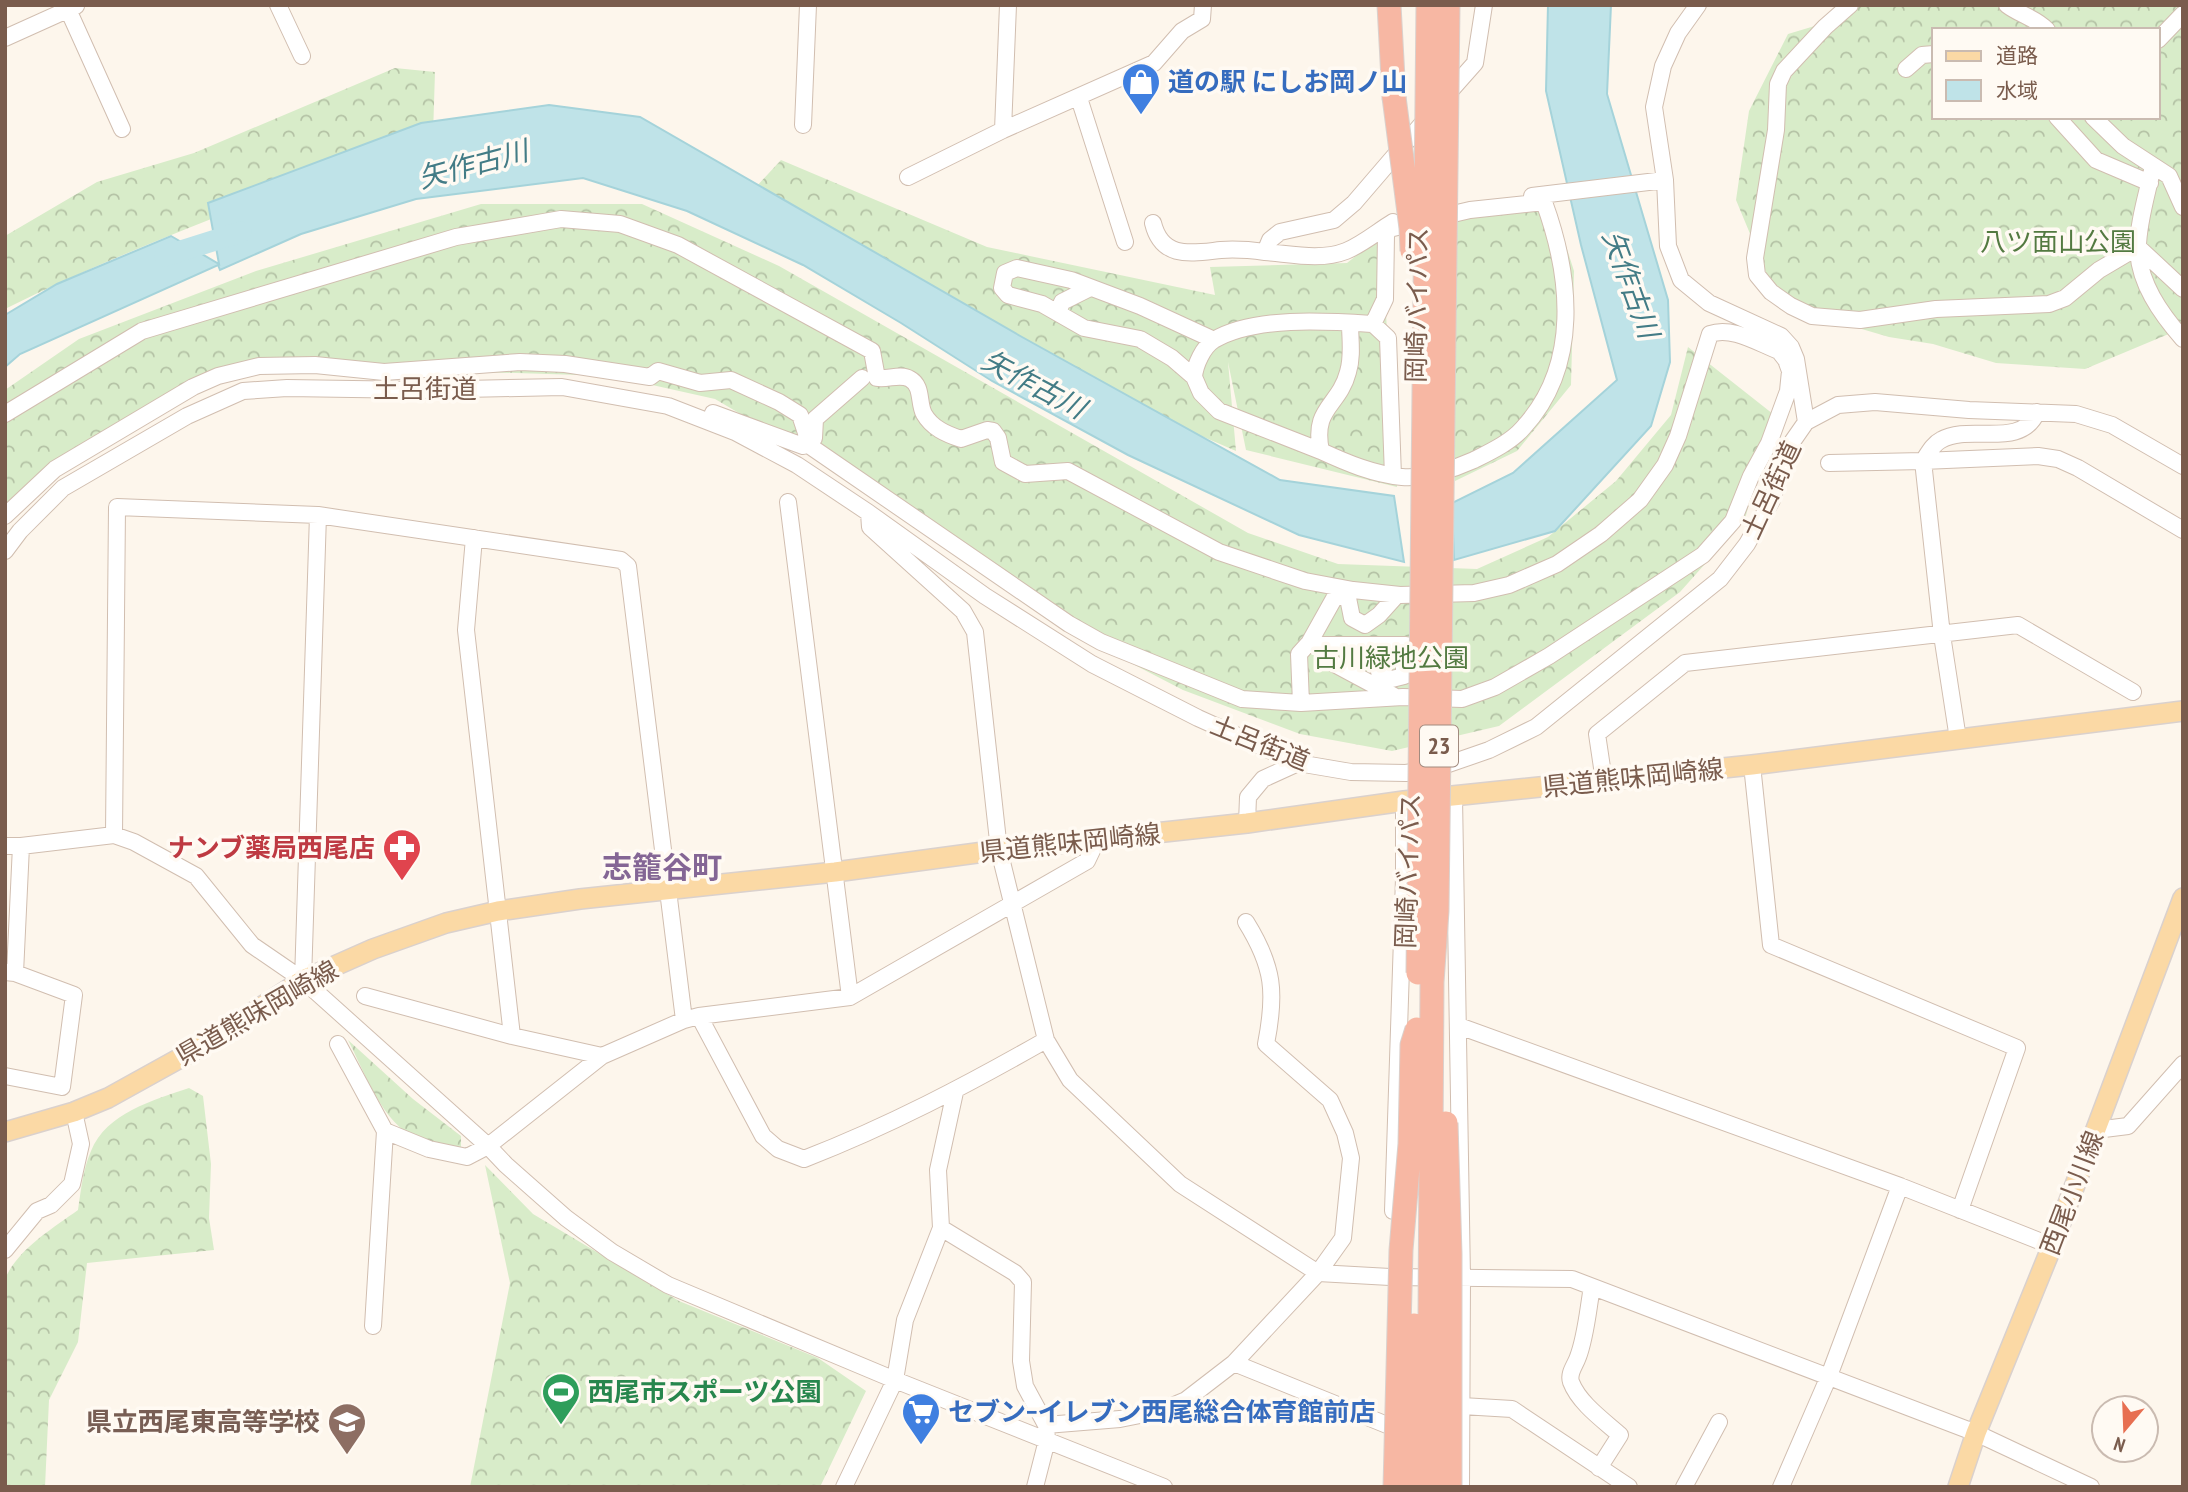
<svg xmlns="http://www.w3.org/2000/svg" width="2188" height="1492" viewBox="0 0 2188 1492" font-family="'PT Sans Narrow','Noto Sans JP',sans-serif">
  <defs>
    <pattern id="forest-crowns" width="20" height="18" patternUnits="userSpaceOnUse" patternTransform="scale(1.75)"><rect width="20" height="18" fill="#d8ecc9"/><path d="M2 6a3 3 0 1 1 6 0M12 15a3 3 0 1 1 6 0" fill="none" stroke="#b4c2a5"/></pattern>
  </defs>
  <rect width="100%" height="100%" fill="#fdf6ec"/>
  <!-- forest -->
  <path fill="url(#forest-crowns)" fill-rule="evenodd" d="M1858 5H2183V328L2085 369 1996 363 1933 344 1889 337 1831 320 1773 289 1736 200 1749 111 1788 34 1818 25 1855 9ZM1934 30H2158V117H1934Z
    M395 68 435 72 433 135C290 190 143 240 5 309V236L97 182 194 153Z
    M781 160 987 247 1215 295 1210 267 1347 263 1381 236 1397 487 1246 450 1228 362 1236 451 1033 363 756 187Z
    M481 204H642L779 266 1248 533 1338 564 1477 569 1548 537 1616 481 1671 415 1688 347 1773 414 1745 519 1680 592 1499 726 1392 751 1300 734 1183 690 1100 647 812 456 715 399 612 376 314 367 221 379 67 463 5 525V390L79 339 256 271Z
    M1553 205 1574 271 1571 385 1517 451 1455 481 1450 211Z
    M348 1040 413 1099 461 1136V1147C447 1144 430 1143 417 1138 383 1125 364 1071 348 1040Z
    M189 1088 203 1096 211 1164 209 1218 214 1250 87 1263 78 1342 49 1400 45 1487H5V1279C17 1250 53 1228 78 1210 81 1190 83 1169 91 1151 106 1113 154 1100 189 1088Z
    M485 1165 533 1214 679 1301 818 1358 866 1391 820 1487H470L510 1283Z"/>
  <!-- water -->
  <path fill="#bfe3e8" stroke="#a5d3da" stroke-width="2" d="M1548 5H1611L1607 94 1668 300 1670 362 1651 426 1555 531 1454 560 1452 503 1513 473 1617 380 1581 245 1546 91Z
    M549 105 640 117 1022 337 1280 480 1394 496 1404 562 1299 535 1128 455 992 381 901 323 803 265 687 211 583 178 416 199 301 234 220 270 218 265 20 354 5 367V315L57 284 171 236 219 264 208 203 421 123Z"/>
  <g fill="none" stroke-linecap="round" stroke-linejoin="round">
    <!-- river -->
    <path stroke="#bfe3e8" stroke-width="21" d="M165 256 241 232"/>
    <defs>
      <path id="minor" d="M66 5 122 129
        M278 5 302 56
        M1698 5 1678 33 1663 66 1654 107 1665 180 1668 246 1681 280 1709 303 1781 336 1791 347 1796 359 1806 422 1838 405 1875 402 1969 410 2076 414 2112 425 2183 466
        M1850 5 1825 27 1784 71 1778 84 1776 130 1755 258 1757 275 1771 292 1791 306 1812 316 1860 320 1936 309 2049 304 2065 298 2099 270 2138 247
        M2007 5C2020 15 2036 18 2047 30
        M5 38 76 6
        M2158 40 2183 14
        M1906 69 1922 55 1934 54
        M1079 98 1125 242
        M1444 98 1475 63 1484 5
        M2057 117 2096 160 2150 183
        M2093 117 2123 146 2169 176 2183 207
        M803 125 808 5
        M1003 130 1008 5
        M2153 166C2148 191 2138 222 2138 247 2138 282 2161 314 2183 339
        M908 177 1003 130 1154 63 1182 31 1202 19 1203 5
        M1532 196 1665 180
        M1153 223C1162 260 1192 253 1221 250 1235 249 1250 250 1265 252L1270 240 1280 232 1334 220 1354 203 1427 118
        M2138 247 2183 289
        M1265 252C1291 254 1321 261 1346 251 1363 244 1378 231 1393 222
        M1058 313 1062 302 1090 288
        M1373 324 1388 338 1393 476
        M1194 377 1172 358 1140 339 1084 328 1042 304 1008 295 1002 288 1005 273 1017 268 1071 280 1140 306 1214 340
        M713 413 803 446 814 438 815 419 862 378
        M5 414 142 331 456 237 561 219 620 224 678 245 872 351 877 378C888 380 900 373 910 379 923 386 918 403 924 414 932 428 946 434 961 439L987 430 993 431 998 438 1003 462 1025 474 1068 471 1219 552 1305 581 1353 590 1400 595 1474 593 1509 585 1557 564 1601 534 1640 500 1665 465 1678 436 1710 334C1732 326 1758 343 1779 351L1791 347
        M1321 451 1219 411 1201 393 1194 377C1195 365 1203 347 1214 340 1254 316 1327 321 1373 324L1385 299 1386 235 1389 229 1470 210 1544 202C1571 276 1581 365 1523 428 1511 442 1490 452 1474 460 1454 469 1424 479 1402 477 1373 474 1347 463 1321 451 1312 407 1339 407 1348 372 1353 356 1350 339 1350 323
        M1829 463 1923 461 2038 456 2058 459 2078 468 2183 530
        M788 502 850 997
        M869 513 870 527 963 611 975 632 999 850 1046 1040 1070 1080 1180 1184 1318 1273 1390 1277 1572 1279 1976 1433 2091 1487
        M5 516 55 469 193 387 218 376 259 366 315 365 384 372 520 362 565 364 650 377 658 371 700 383 731 380 779 402 800 415 806 433 807 444 1069 624 1101 642 1242 699 1301 703 1403 697 1462 699 1495 687 1549 656 1703 555 1733 521 1751 476 1769 443 1788 391 1790 371 1786 360 1779 351
        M474 538 466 630 512 1036
        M5 551 20 531 63 488 187 416 243 391 287 388 418 390 562 387 668 406 735 432 797 465 869 513 985 596 1092 664 1198 718 1298 763 1351 772 1406 773 1437 768 1489 750 1536 727 1720 579 1747 544 1772 500 1790 445 1806 422
        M1397 595 1379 615 1365 625 1352 618 1348 598 1336 595 1308 645H1406
        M1327 660 1396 697
        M1385 677 1379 672V659L1392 650
        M1380 688 1385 677 1392 679 1404 676V660L1392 650V645
        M1301 703 1299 654 1308 644
        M1958 739 1942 635 1923 461C1928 454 1933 444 1941 440 1970 423 2021 450 2037 412
        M1752 765 1771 945 2017 1048 1960 1210
        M1604 781 1597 734 1685 663 2018 625 2133 692
        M1454 797 1462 1278 1461 1487
        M1247 823 1248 797 1263 779 1298 763
        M114 835 117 507 318 515 621 560 628 566 684 1020
        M5 846H21L114 835 134 842 196 876 252 945 303 980 488 1146 506 1165 566 1218 612 1252 668 1285 895 1380 1164 1487
        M5 972 15 973 74 995 62 1087 5 1076
        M15 973 21 846
        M303 980 318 515
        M365 996 512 1036 602 1056
        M699 1016 763 1136 778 1149 804 1159C889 1126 967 1085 1046 1040
        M1459 1026 1900 1186 2052 1246
        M338 1044 385 1131 373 1326
        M2096 1130 2128 1126 2183 1064
        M385 1131 429 1149 467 1157 488 1146 602 1056 684 1020 699 1016 850 997 1087 861 1097 840
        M1393 1211 1404 878V801
        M941 1228 1015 1273 1023 1282 1021 1361 1025 1386 1046 1425 1047 1440 1035 1487
        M5 1250 37 1211 51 1205 72 1184 81 1144 74 1112
        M1592 1287C1588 1309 1586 1336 1578 1357 1575 1366 1568 1373 1571 1382 1579 1403 1603 1420 1620 1435L1599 1468
        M1234 1363 1387 1425
        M1462 1406 1512 1409 1629 1487
        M1046 1425 1120 1419 1160 1411 1186 1400 1234 1363 1318 1273 1343 1238 1351 1158 1345 1133 1330 1100 1266 1044C1276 993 1274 967 1246 922
        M844 1487 895 1380 905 1320 941 1228 938 1170 955 1092
        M1684 1487 1719 1422
        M1781 1487 1829 1376 1900 1186"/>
      <path id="major" d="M5 1132 74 1112 108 1098 191 1052 303 980 373 949 446 923 498 911 580 899 835 872 999 850 1247 823 1404 801 1752 765 2183 711
        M1958 1487 1976 1433 2052 1246 2183 898"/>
      <path id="highway" d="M1389 5 1394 97"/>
    </defs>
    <!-- minor casing -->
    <use href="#minor" stroke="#d1beb0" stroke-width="18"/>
    <!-- major casing -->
    <use href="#major" stroke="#dad1cd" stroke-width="22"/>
    <!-- highway casing -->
    <use href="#highway" stroke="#dad1cd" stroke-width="25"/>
    <!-- minor -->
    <use href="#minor" stroke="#fff" stroke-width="16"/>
    <!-- major -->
    <use href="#major" stroke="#fbd9a5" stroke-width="19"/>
    <!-- highway -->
    <use href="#highway" stroke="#f7b7a3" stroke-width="23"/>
    <defs>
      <path id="highway-bridge" d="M1394 97 1411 228 1412 251
        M1418 973 1428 5
        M1446 1123 1450 1254V1487
        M1395 1487 1401 1250 1410 1144 1412 1045 1417 1029
        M1413 1487 1414 1325
        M1429 1487 1432 982 1437 911 1448 5"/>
    </defs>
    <!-- highway-bridge casing -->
    <use href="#highway-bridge" stroke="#dad1cd" stroke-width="25" stroke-linecap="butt"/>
    <!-- highway-bridge -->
    <use href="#highway-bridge" stroke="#f7b7a3" stroke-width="23"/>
  </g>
  <!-- icons -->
  <defs>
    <symbol id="shop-pin" viewBox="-11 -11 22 30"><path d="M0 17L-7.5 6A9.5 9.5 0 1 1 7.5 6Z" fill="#3f7fe0" stroke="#fffaf3"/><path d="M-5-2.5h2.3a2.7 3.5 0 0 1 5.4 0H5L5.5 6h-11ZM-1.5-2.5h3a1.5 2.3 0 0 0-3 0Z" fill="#fff"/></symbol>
    <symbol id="pharmacy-pin" viewBox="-11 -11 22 30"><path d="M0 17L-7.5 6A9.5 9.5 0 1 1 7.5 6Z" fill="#e0444e" stroke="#fffaf3"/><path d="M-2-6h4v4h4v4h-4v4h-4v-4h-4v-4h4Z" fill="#fff"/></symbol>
    <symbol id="stadium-pin" viewBox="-11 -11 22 30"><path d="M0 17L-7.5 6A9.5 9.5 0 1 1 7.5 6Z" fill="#2e9e5b" stroke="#fffaf3"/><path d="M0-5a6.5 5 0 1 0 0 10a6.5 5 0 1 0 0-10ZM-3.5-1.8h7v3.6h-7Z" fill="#fff"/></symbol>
    <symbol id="supermarket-pin" viewBox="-11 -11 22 30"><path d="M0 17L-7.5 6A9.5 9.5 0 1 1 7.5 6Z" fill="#3f7fe0" stroke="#fffaf3"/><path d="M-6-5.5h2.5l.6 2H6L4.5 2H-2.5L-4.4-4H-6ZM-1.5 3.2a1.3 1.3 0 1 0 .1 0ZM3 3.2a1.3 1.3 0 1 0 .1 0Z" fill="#fff"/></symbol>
    <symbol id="school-pin" viewBox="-11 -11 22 30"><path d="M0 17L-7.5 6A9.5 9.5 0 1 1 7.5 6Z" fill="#8d6e63" stroke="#fffaf3"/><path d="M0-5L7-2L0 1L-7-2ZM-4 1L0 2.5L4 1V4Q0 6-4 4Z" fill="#fff"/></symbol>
  </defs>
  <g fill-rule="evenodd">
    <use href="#shop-pin" x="1119" y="60" width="44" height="60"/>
    <use href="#pharmacy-pin" x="380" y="826" width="44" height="60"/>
    <use href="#stadium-pin" x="539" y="1370" width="44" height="60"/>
    <use href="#supermarket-pin" x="899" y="1390" width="44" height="60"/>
    <use href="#school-pin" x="325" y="1400" width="44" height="60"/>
  </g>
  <g text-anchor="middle" stroke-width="7" stroke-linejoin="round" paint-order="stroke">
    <!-- shield labels -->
    <rect fill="#fffaf3" stroke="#a28b7f" stroke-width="2" x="1420" y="725.5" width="38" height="41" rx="5"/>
    <g font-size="24" font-weight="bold" fill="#7a5c4d">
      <text x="1439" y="754">23</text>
    </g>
    <!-- shop labels -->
    <g font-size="26" font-weight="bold" fill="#366cbe" stroke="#fffaf3" text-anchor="start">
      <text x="1168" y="91">道の駅 にしお岡ノ山</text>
      <text x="948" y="1421">セブン−イレブン西尾総合体育館前店</text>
    </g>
    <!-- park labels -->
    <g font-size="26" fill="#537a41" stroke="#fffaf3">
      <text x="2058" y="251">八ツ面山公園</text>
      <text x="1391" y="667">古川緑地公園</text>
    </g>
    <!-- street labels -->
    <g font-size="26" fill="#7a5c4d" stroke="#fffaf3">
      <text transform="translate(1417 305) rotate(-89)" y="9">岡崎バイパス</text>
      <text x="425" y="398">土呂街道</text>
      <text transform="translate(1771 490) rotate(-65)" y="9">土呂街道</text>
      <text transform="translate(1260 743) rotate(22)" y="9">土呂街道</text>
      <text transform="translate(1633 778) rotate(-6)" y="9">県道熊味岡崎線</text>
      <text transform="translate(1070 843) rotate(-6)" y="9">県道熊味岡崎線</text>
      <text transform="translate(1408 871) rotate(-88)" y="9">岡崎バイパス</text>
      <text transform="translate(257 1013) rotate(-30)" y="9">県道熊味岡崎線</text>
      <text transform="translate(2072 1193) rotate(-69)" y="9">西尾小川線</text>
    </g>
    <!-- health labels -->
    <g font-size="26" font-weight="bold" fill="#be3a42" stroke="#fffaf3" text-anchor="end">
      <text x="375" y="857">ナンブ薬局西尾店</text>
    </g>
    <!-- leisure labels -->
    <g font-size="26" font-weight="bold" fill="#27864d" stroke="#fffaf3" text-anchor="start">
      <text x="588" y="1401">西尾市スポーツ公園</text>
    </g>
    <!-- education labels -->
    <g font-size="26" font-weight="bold" fill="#785e54" stroke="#fffaf3" text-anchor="end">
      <text x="320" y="1431">県立西尾東高等学校</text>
    </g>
    <!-- water labels -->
    <g font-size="28" font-style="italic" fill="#437c86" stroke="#fffaf3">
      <text transform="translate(473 164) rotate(-15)" y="10">矢作古川</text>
      <text transform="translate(1631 284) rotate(70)" y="10">矢作古川</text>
      <text transform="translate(1034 384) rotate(28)" y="10">矢作古川</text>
    </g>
    <!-- quarter labels -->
    <g font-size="30" font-weight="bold" fill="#846695" stroke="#fffaf3">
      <text x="662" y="878">志籠谷町</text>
    </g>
  </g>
  <!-- border -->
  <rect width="2188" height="1492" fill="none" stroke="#7a5c4d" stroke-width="14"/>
  <!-- legend -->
  <rect x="1932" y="28" width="228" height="91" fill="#fffaf3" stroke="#cabbb1" stroke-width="2"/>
  <rect x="1946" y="51" width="35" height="10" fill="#fbd9a5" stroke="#cabbb1" stroke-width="2"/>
  <text x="1996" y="63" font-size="21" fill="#7a5c4d">道路</text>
  <rect x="1946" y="80" width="35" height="21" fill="#bfe3e8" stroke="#cabbb1" stroke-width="2"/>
  <text x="1996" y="98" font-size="21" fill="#7a5c4d">水域</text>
  <!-- north arrow -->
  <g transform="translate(2125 1429) rotate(199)"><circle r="33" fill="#fffaf3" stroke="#cabbb1" stroke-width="2"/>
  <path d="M0-5L12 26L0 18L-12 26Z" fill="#e76f51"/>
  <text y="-10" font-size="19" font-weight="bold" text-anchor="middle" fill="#7a5c4d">N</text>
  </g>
</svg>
